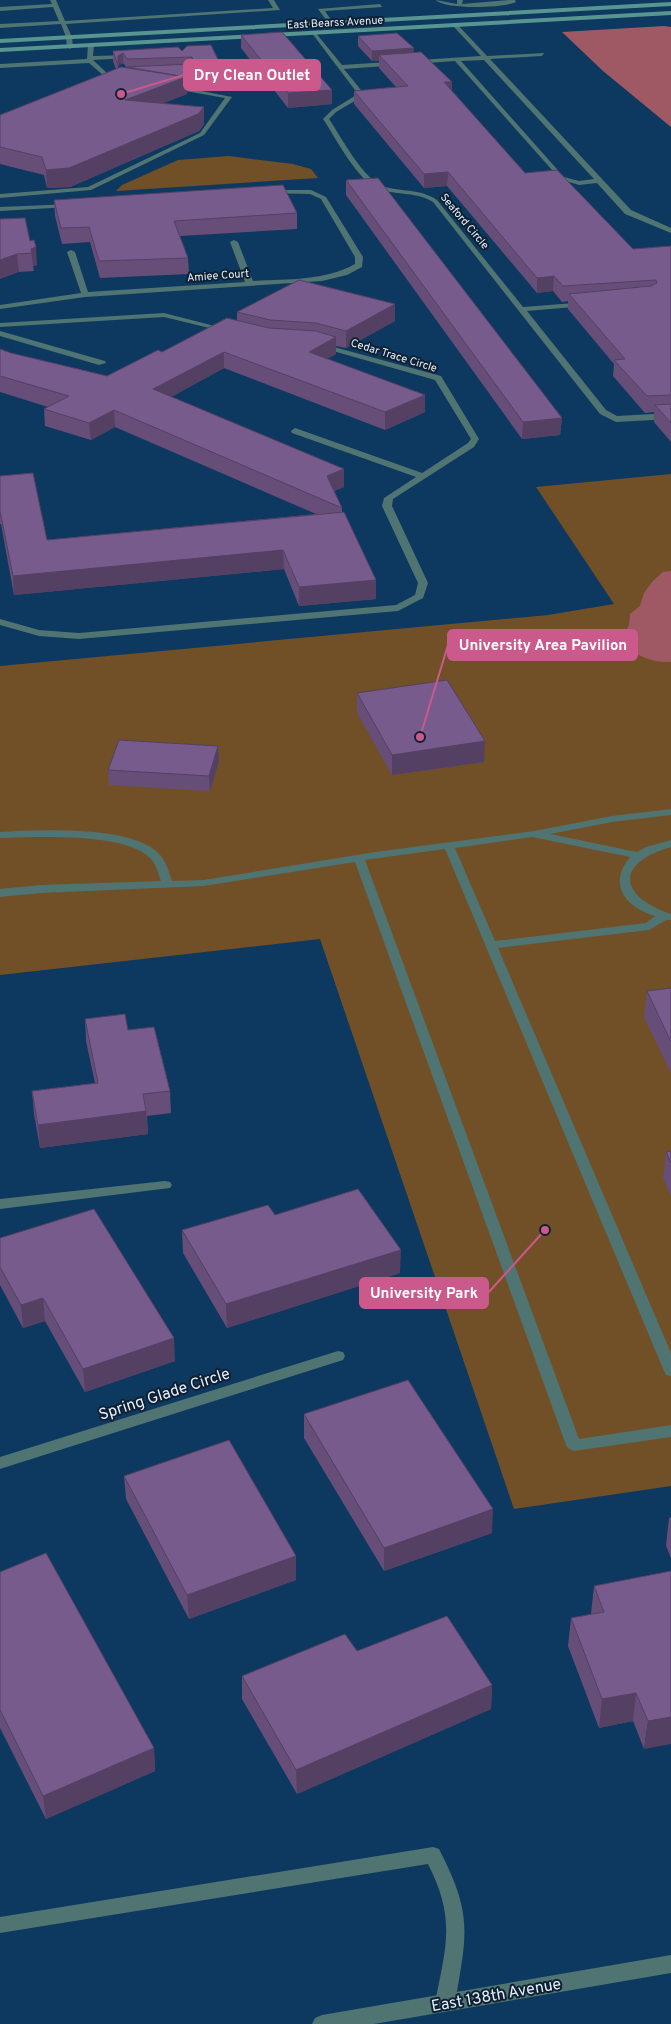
<svg xmlns="http://www.w3.org/2000/svg" width="671" height="2024" viewBox="0 0 671 2024" font-family="Overpass,sans-serif">
  <rect width="100%" height="100%" fill="#0d3960"/>
  <!-- green -->
  <path fill="#715027" d="M229 156 293 164 311 169 318 178 116 191 122 185 178 160Z
    M671 474V1486L514 1509 320 939 0 975V666L548 615 614 604 536 487Z"/>
  <!-- water -->
  <path fill="#9f5965" d="M664 26 671 27V127L603 71 562 32Z
    M671 571V662C651 662 632 657 623 637L629 625 630 614 640 606 644 593 653 581 663 572Z"/>
  <g fill="none" stroke-linecap="round" stroke-linejoin="round">
    <!-- lane -->
    <path fill="#4f7471" fill-rule="evenodd" d="M50 0H56L65 21 273 8 268 0H274L280 10 66 24 72 37 73 47 70 49 67 47 66 37 61 24 0 28V24L59 21 53 7 0 11V7L52 4Z
      M436 0 457 4V0H463L462 4 509 0H515L516 2C505 8 445 10 436 0Z
      M380 4 382 7 325 11 333 23 330 25 318 9Z
      M91 43 94 45 93 56 131 55 129 58 93 60 108 74 123 79V81L104 76 89 63 0 68V64L87 59 88 45Z
      M171 85 232 97 204 135 91 190 0 198V194L88 187 200 133 225 98 169 88Z
      M0 331 105 361 106 363 99 365 0 336Z
      M295 428 425 474 426 476 419 478 292 433 291 431Z
      M671 809V815L612 822 550 834 637 852 646 847 671 840V847C615 863 618 896 671 914V920H666L649 930 498 948 671 1353V1376L666 1375 664 1371 445 849 365 860 579 1439 671 1425V1437L574 1451 569 1449 566 1445 355 862 204 886 41 893 0 897V889L41 885 161 881C158 873 156 863 149 857 122 832 36 837 0 838V832C38 830 131 825 158 853 166 860 169 872 172 881L204 880 375 852 534 831 612 816ZM532 837 630 857C607 885 626 907 655 916L646 923 495 941 455 848Z
      M433 1847 439 1849C473 1915 467 1933 455 2003L452 2009 445 2012 438 2009 435 2003C446 1946 456 1919 428 1864L0 1933V1917Z"/>
    <!-- street -->
    <path fill="#4f7471" fill-rule="evenodd" d="M453 24H457L487 56 544 53 542 56 490 59 631 210 671 228V233L625 214 597 183 579 185 560 179 455 61 344 69 365 95 336 112 329 119C342 138 363 180 385 187 404 192 421 189 437 200L523 307 588 302V306H585L527 311 606 410 617 416 671 413V419L616 422 600 414 433 202C417 192 398 195 381 190 358 183 336 138 323 119L332 110 358 94 311 32H315L342 65 481 56 453 26ZM484 60 594 179 579 181 564 177 461 61Z
      M269 190H311L326 197 363 257 362 267 347 275 322 281 85 297 0 309V305L81 293 67 252 71 250 75 252 88 292 245 282 230 242 234 240 238 242 253 281C288 279 324 281 355 264V257L321 199 310 194 267 193 266 192Z
      M72 204 74 205 70 207 0 211V207Z
      M164 313 230 330 226 332 164 317 0 327V323Z
      M319 343 441 376 479 439 474 447 393 499 392 506 428 583 423 598 398 611 79 639 39 636 0 625V619L39 630 79 633 396 605 415 595 418 583 382 506 384 498 468 443 471 439 435 380 319 347Z
      M165 1181 170 1182 172 1185 170 1188 0 1209V1199Z
      M338 1351 343 1352 345 1356 343 1360 0 1469V1457Z
      M671 1955V1973L374 2024H312L315 2018 322 2015Z"/>
    <!-- secondary -->
    <path fill="#599590" fill-rule="evenodd" d="M671 2V6L0 43V39Z
      M671 11V15L0 52V48Z"/>
  </g>
  <!-- wall -->
  <path fill="#664e79" fill-rule="evenodd" d="M241 35 332 90V104L288 108 241 48Z
    M358 36 414 53 452 91 525 173 633 249 671 246V442L654 422V412L645 413 613 376 614 364 568 309V301L562 302 553 291 537 293 447 186 424 188 354 104V91L396 87 379 68V61H372L358 46Z
    M113 51H182L224 80 199 90 187 88V94L163 103 204 124 199 131 70 187 47 188 44 175 0 164V115L116 69 113 61ZM123 63 127 68H118V66Z
    M346 180 562 418 560 435 522 439 346 195Z
    M54 200 297 213V229L180 236 188 258 189 274 100 278 90 242 62 244 55 216Z
    M0 219 30 241 37 265 33 266 34 271 19 272Z
    M395 304V321L346 348 336 346V354L327 359 425 395V412L385 430 224 368 171 397 344 487 334 491 342 508V512L376 580V599L299 606 284 569 14 595 1 524H0V476L47 540 316 514 115 427 91 440 45 426 44 409 48 407 0 392V349L11 353 107 376 162 352 237 320V312Z
    M357 693 484 762 392 775 357 713Z
    M218 746 219 761 210 791 109 785 108 770Z
    M671 988V1073L644 1017 647 991Z
    M85 1019 128 1030 170 1091 171 1113 147 1116 148 1134 40 1148 34 1114 32 1091 95 1083 86 1041Z
    M671 1151V1196L663 1178 666 1152Z
    M182 1230 400 1273 227 1328 183 1253Z
    M0 1238 175 1361 85 1392 45 1321 23 1328 0 1285Z
    M304 1414 492 1533 384 1571 304 1438Z
    M124 1476 296 1556V1580L189 1619 126 1499Z
    M671 1517V1558L666 1546 669 1518Z
    M671 1571 644 1749 633 1721 599 1728 568 1646 571 1618 591 1614 594 1586Z
    M0 1572 154 1748 155 1771 46 1819 0 1728Z
    M357 1651 492 1685 491 1709 297 1794 242 1699V1676Z"/>
  <!-- shaded-wall -->
  <path fill="#534063" d="M414 48 413 58 379 55V61H372V51Z
    M123 53V63L118 66V75V56Z
    M223 70 224 80 199 90 198 79Z
    M186 77 187 94 126 118 125 100Z
    M444 82H452V95Z
    M332 90V104L288 108V93Z
    M204 107V124L199 131 70 187 47 188 46 170Z
    M448 172 447 186 424 188V174Z
    M36 247 37 265 33 266 31 249Z
    M17 254 19 272 0 279V260Z
    M554 276 553 291 537 293V278Z
    M395 304V321L346 348V331Z
    M336 337V354L309 369V352Z
    M224 352V368L154 406 153 389Z
    M425 395V412L385 430V412Z
    M114 410 115 427 91 440 89 423Z
    M562 418 560 435 522 439 523 422Z
    M344 469V487L327 494V476Z
    M283 550 284 569 14 595 13 576Z
    M376 580V599L299 606V587Z
    M485 741 484 762 392 775V755Z
    M218 746 219 761 210 791 209 776Z
    M146 1111 148 1134 40 1148 38 1125Z
    M401 1250 400 1273 227 1328 226 1304Z
    M43 1298 45 1321 23 1328 21 1305Z
    M174 1338 175 1361 85 1392 83 1369Z
    M493 1509 492 1533 384 1571V1548Z
    M296 1556V1580L189 1619 187 1595Z
    M492 1685 491 1709 297 1794 296 1770Z
    M636 1693 633 1721 599 1728 602 1699Z
    M671 1717V1744L644 1749 648 1721Z
    M154 1748 155 1771 46 1819 43 1796Z"/>
  <!-- building -->
  <path fill="#775b8d" stroke="#534063" d="M282 32 332 90 288 93 241 35Z
    M397 33 414 48 372 51 358 36Z
    M211 45 223 70 198 79 127 67 190 64 193 60 192 57 127 59 123 53 118 56V65L113 51 178 47 182 51 187 46Z
    M421 52 452 82H444L525 173 557 170 633 249 671 246V395L647 396 614 360 625 359 569 294 651 286 657 283 656 280 563 286 554 276 537 278 448 172 424 174 354 91 408 86 379 55Z
    M121 67 186 77 125 100 204 107 198 114 69 168 46 170 42 157 0 147V115Z
    M378 178 562 418 523 422 346 180Z
    M283 185 297 213 174 221 188 258 99 261 89 227 61 228 54 200Z
    M25 218 30 241 34 240 36 247 31 249 32 253 17 254 0 260V219Z
    M299 280 395 304 346 331 316 323 270 320 237 312Z
    M227 318 269 328 316 331 336 337 309 352 425 395 385 412 224 352 153 389 344 469 327 476 342 508 114 410 89 423 44 409 69 396 0 376V349L11 353 107 376 158 350 162 352Z
    M671 404V423L655 405Z
    M33 473 47 540 344 512 376 580 299 587 283 550 13 576 0 511V476Z
    M447 680 485 741 392 755 357 693Z
    M119 740 218 746 209 776 108 770Z
    M671 988V1042L647 991Z
    M125 1014 128 1030 154 1027 170 1091 143 1094 146 1111 38 1125 32 1091 98 1083 85 1019Z
    M671 1151V1163L666 1152Z
    M358 1189 401 1250 226 1304 182 1230 268 1205 275 1215Z
    M94 1209 174 1338 83 1369 43 1298 21 1305 0 1267V1238Z
    M408 1380 493 1509 384 1548 304 1414Z
    M229 1440 296 1556 187 1595 124 1476Z
    M46 1553 154 1748 43 1796 0 1710V1572Z
    M671 1571V1717L648 1721 636 1693 602 1699 571 1618 604 1612 594 1586Z
    M447 1616 492 1685 296 1770 242 1676 345 1634 357 1651Z"/>
  <g text-anchor="middle" stroke-width="4" stroke-linejoin="round" paint-order="stroke">
    <!-- far-street labels -->
    <g font-size="11" fill="#e2f0ff" stroke="#0e2031">
      <text transform="translate(335 22) rotate(-3)" y="4">East Bearss Avenue</text>
      <text transform="translate(465 221) rotate(50)" y="4">Seaford Circle</text>
      <text transform="translate(218 275) rotate(-4)" y="4">Amiee Court</text>
      <text transform="translate(394 355) rotate(17)" y="4">Cedar Trace Circle</text>
    </g>
    <!-- near-street labels -->
    <g font-size="16" fill="#e2f0ff" stroke="#0e2031">
      <text transform="translate(164 1393) rotate(-18)" y="6">Spring Glade Circle</text>
      <text transform="translate(496 1994) rotate(-10)" y="6">East 138th Avenue</text>
    </g>
  </g>
  <!-- callouts -->
  <path fill="none" stroke="#cc598c" stroke-width="2" d="M121 94L184 75M420 737L448 645M545 1230L488 1293"/>
  <g fill="#cc598c" stroke="#0e2031" stroke-width="2">
    <circle cx="121" cy="94" r="5"/>
    <circle cx="420" cy="737" r="5"/>
    <circle cx="545" cy="1230" r="5"/>
  </g>
  <g fill="#cc598c" stroke="#cc598c" stroke-width="2">
    <rect x="184" y="60" width="136" height="30" rx="5"/>
    <rect x="448" y="630" width="189" height="30" rx="5"/>
    <rect x="360" y="1278" width="128" height="30" rx="5"/>
  </g>
  <g font-size="15" text-anchor="middle" font-weight="bold" fill="#fff">
    <text x="252" y="80">Dry Clean Outlet</text>
    <text x="543" y="650">University Area Pavilion</text>
    <text x="424" y="1298">University Park</text>
  </g>
</svg>
